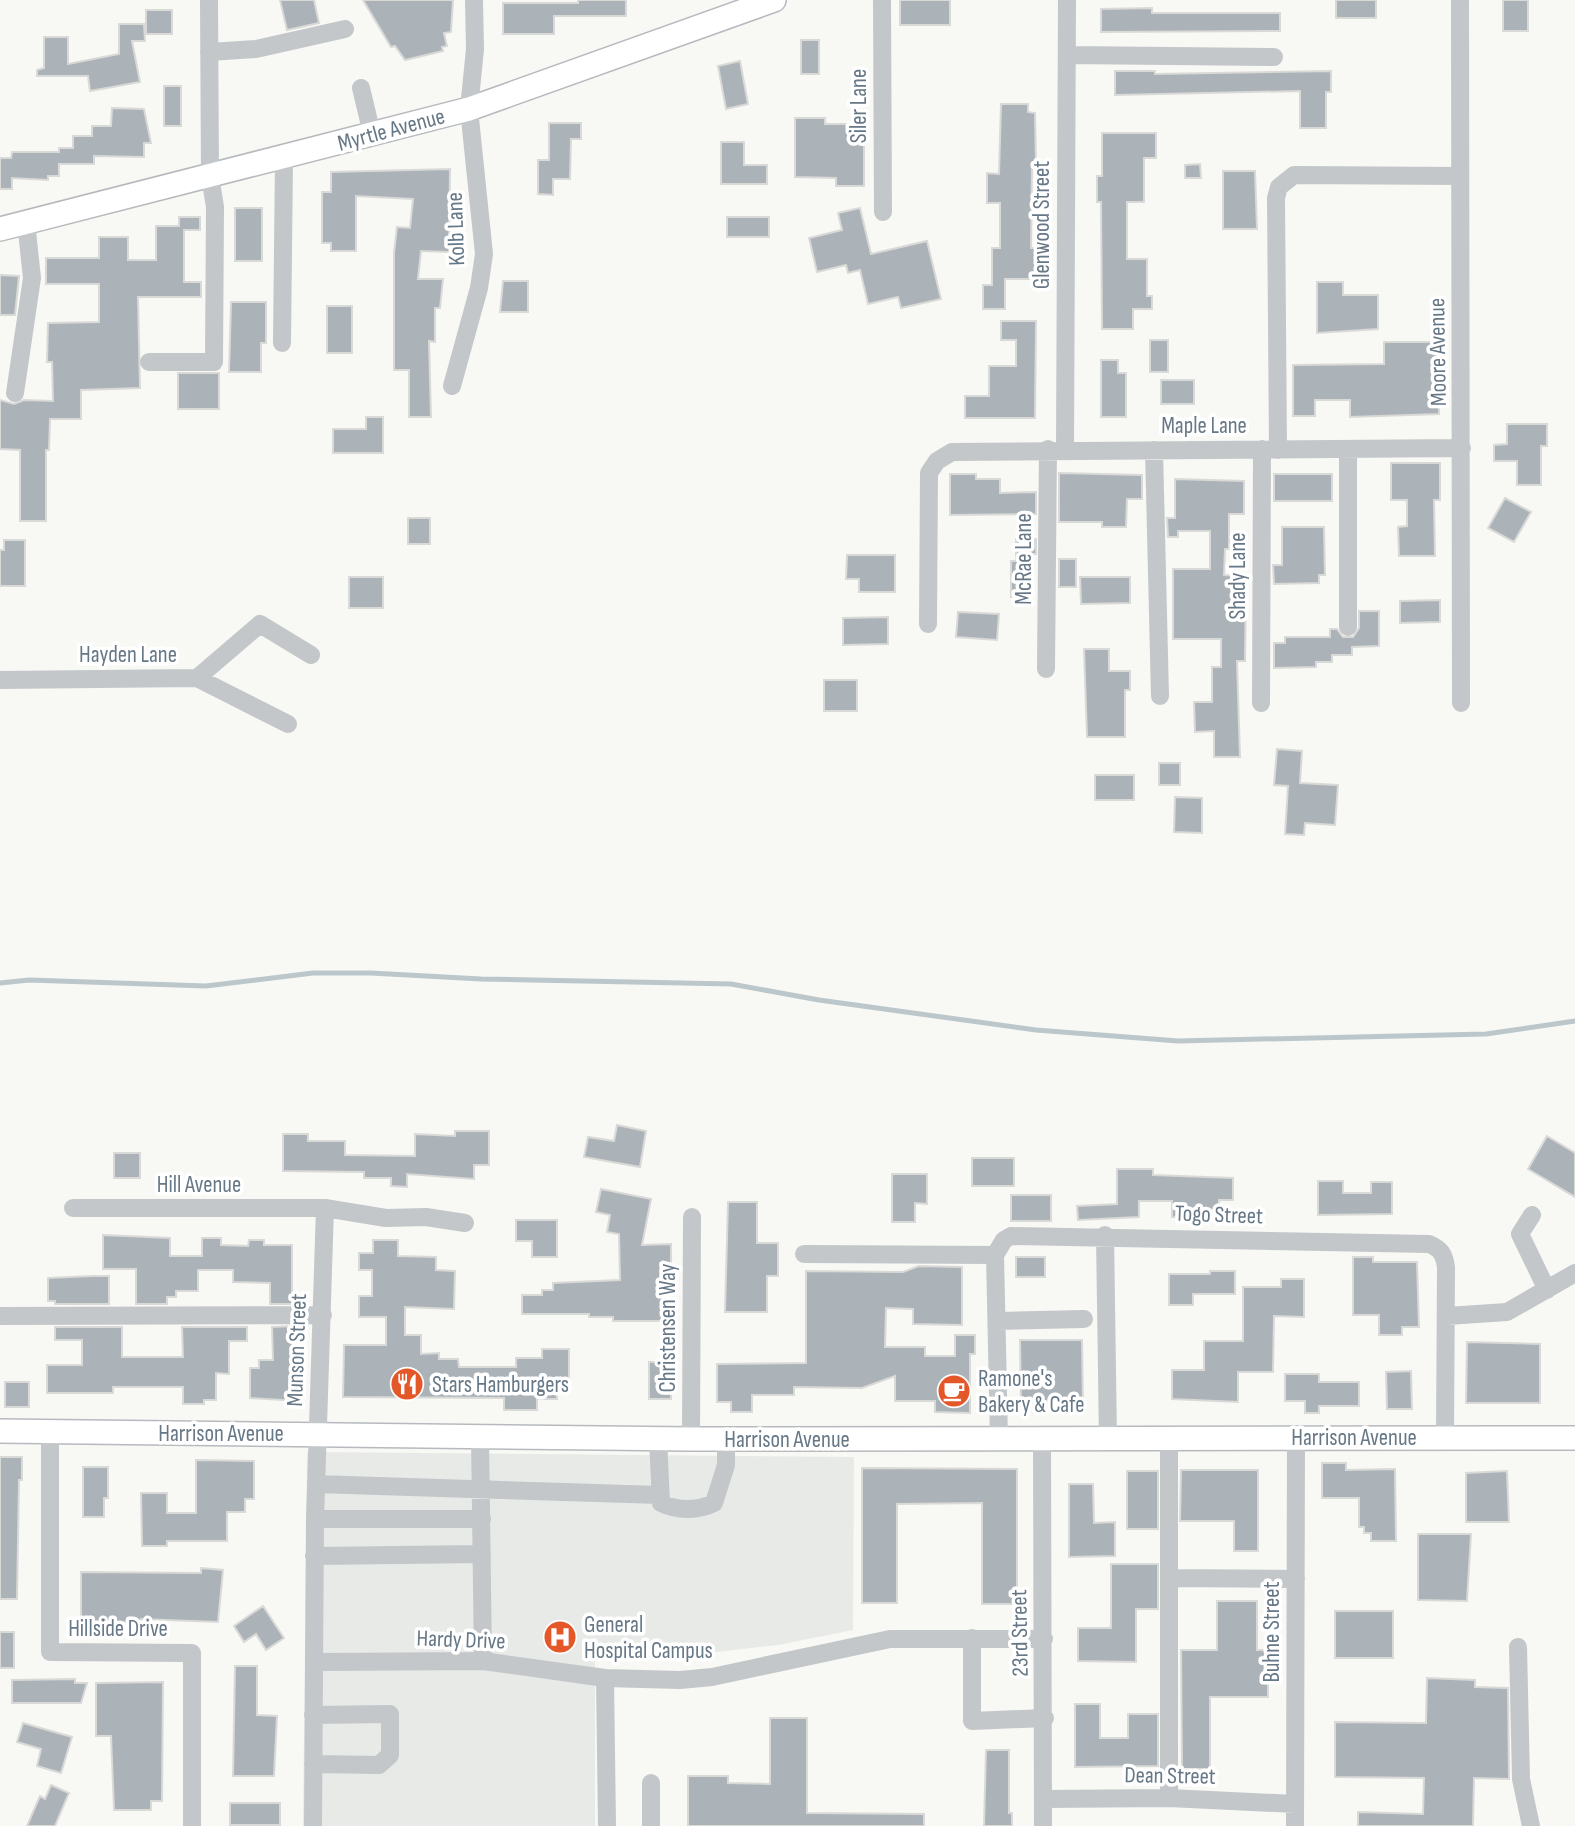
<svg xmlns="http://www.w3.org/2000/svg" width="1575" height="1826" viewBox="0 0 1575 1826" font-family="'Sofia Sans Condensed',sans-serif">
  <rect width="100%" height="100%" fill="#f8f8f5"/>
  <!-- built -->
  <path fill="#e8eae8" d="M307 1452 854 1457 853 1630 778 1645 673 1657 595 1655V1826H303Z"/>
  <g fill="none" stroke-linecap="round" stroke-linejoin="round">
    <!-- stream -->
    <path stroke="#bbc7cb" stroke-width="5" d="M0 983 29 980 206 986 313 973H371L481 979 731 984 819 1000 1036 1030 1178 1041 1486 1034 1575 1021"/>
  </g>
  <!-- building -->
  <path fill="#abb3b9" stroke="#d9d9d7" stroke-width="2" d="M280 0H314L319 23 287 30Z
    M363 0H453L451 32 444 33 447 46 442 47 443 51 405 60 395 46 391 47Z
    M578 0H626V16H554V34H503V3H578Z
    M900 0H950V25H900Z
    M1336 0H1376V18H1336Z
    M1503 0H1528V31H1503Z
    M1152 8V13H1280V31L1101 32V9Z
    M146 10H172V34H146Z
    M119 24H144L145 41H132L140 82 90 91 88 76H37V70L44 68V37H68V64L119 54Z
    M801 40H819V74H801Z
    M740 61 748 104 726 109 718 66Z
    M1115 71H1155V74L1331 71V92H1326V128H1300V91L1115 95Z
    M164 86H181V126H164Z
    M1001 104H1028V112L1035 113 1036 166H1032L1031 248H1036V279H1005V309H983V285H992V248H1000V203H987V173L999 174Z
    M112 108 144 109 151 143H144V157L94 156V164H59V176H48V180L12 178V189H0V158H11L12 152H59V148H73V136H92V126H111Z
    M795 118H825V124H864V186H836V178L795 177Z
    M549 123H581V139H571L570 179H553V195L538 194V160H549Z
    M1102 133H1156V158H1144V202H1127V259H1147V296H1152V309H1133V329H1102L1101 202H1097V176H1102Z
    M721 142H744V165H767V184H721Z
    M1200 164 1201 178H1185V165Z
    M450 169 449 252 421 251 418 279H443L440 308H435V342L429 341 431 417H409V370H394V253L397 227 410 228 413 199 356 196V251H331V243H322V192H331V172Z
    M1223 171H1255L1257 229H1223Z
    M235 208H262V261H235Z
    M860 208 871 254 927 241 941 299 901 308 898 297 868 304 860 270 848 273 846 265 817 272 809 238 842 230 838 213Z
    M179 217H200V230H184V282H201V297H138L140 388 81 390V419H50L49 450H46V521H20V450L0 449V400L14 404 24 400 53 401 52 362H47L48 323 99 322V284H46V258H99V237H128V260H156V226H179Z
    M727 217H769V237H727Z
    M0 275 19 276 15 315H0Z
    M503 281H528V312H500Z
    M1317 282H1343V295H1378V329L1317 333Z
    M231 302H266V343H261V372H229Z
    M327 306H352V353H327Z
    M1001 321H1036L1035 418H965V396H989V366H1016V340H1001Z
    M1150 340H1168V372H1150Z
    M1384 342H1439V414L1350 417V400H1315V416H1293V365L1384 364Z
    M1101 360H1118V373H1126V417H1101Z
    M178 373H219V409H178Z
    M1161 380H1194V404H1161Z
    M366 417H383V453H333V429H366Z
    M1507 424H1547V446H1541V485H1517V461H1494V445L1507 444Z
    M1391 463H1440V500H1434L1435 556H1399L1398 527 1407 526V500H1391Z
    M1059 473 1142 475V499H1127L1126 527H1102V522H1059Z
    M950 474H976V479H1000V493L1036 492V514L950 515Z
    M1274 474H1332V501H1274Z
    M1175 479 1244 481V514H1229V549H1225L1224 575 1246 576 1245 661H1237L1240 757H1214V731L1195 732 1194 702H1212V667H1221V639H1173V569H1210V531H1178V537H1168L1167 518H1175Z
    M1505 498 1531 512 1514 542 1488 528Z
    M408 518H430V544H408Z
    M1282 527H1324L1325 575H1319V583L1274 584 1273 565H1282Z
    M1016 539H1036V554H1031V597H1011V561H1016Z
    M4 540H25V586H0V550H4Z
    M847 555H895V592H859V579H846Z
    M1059 559H1076V587H1059Z
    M349 577H383V608H349Z
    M1080 577H1130V603L1081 604Z
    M1440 600V622L1400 623V601Z
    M1359 611H1379V646L1352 647V655H1332V662H1316V667L1274 668V643H1285V637H1330V629H1337L1343 637H1353L1359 628Z
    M958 612 999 614 997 640 956 637Z
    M888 617V644L843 645V618Z
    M1084 649H1109V671H1130V690H1125V737H1087Z
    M824 680H857V711H824Z
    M1277 749 1302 751 1300 783 1338 785 1335 825 1305 823 1304 835 1285 834 1288 786 1274 785Z
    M1159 763H1180V785H1159Z
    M1095 775H1134V800H1095Z
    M1175 797 1202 798V833L1174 832Z
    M617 1125 646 1131 640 1167 584 1157 588 1137 614 1141Z
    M455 1131H489V1165H474V1179L407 1174V1187L391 1186V1178H364V1172L283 1171V1134H308V1141H345V1155L415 1156V1134L455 1136Z
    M1547 1136 1575 1153V1197L1528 1169Z
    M114 1153H140V1178H114Z
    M972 1158H1014V1186H972Z
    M1117 1169H1153V1175L1233 1178V1200H1219V1218L1172 1217V1201H1139V1217L1078 1220 1077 1206 1117 1204Z
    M892 1174H927V1204L915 1203V1222H892Z
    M1318 1181H1343V1193H1371V1182H1392V1214L1318 1215Z
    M601 1189 651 1199 642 1245 671 1244V1263H660V1297H666V1321H613V1317H589V1314H522V1295H542V1290H553V1283L620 1280 619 1234 607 1232 610 1215 596 1212Z
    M1011 1195H1051V1221H1011Z
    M728 1202H757V1243H778V1276H767V1312H725Z
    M516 1220H557V1257H532V1241H516Z
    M103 1235 170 1238V1256H202V1238H221V1245L248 1246 249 1240H264V1245H292V1297H295L296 1304H270V1283L233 1282V1270H198V1291H176V1297H167V1304H136V1269H103Z
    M373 1240H398V1256L436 1257V1270L455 1271 454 1309 405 1307V1335H421V1354L439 1353V1359H458L459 1367H516V1358H542V1349H569V1391H557V1399H537V1410H504V1398L343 1397 344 1345H386V1317H359V1296H372V1270H359V1253H373Z
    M1016 1257H1045V1277H1016Z
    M1353 1257H1373V1262H1417L1419 1327H1402V1335H1379V1315H1353Z
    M919 1266 962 1267V1325L913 1324V1309L886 1308 885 1347H925V1356H955V1335H975V1354H970V1413L935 1412V1401H895V1376L862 1388 794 1387V1395H752V1412H731V1402H717V1364L806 1363V1271L903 1272Z
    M1210 1271H1235V1294H1193V1305H1169V1274H1210Z
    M92 1276H109V1304H55V1301H48V1278Z
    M1281 1279H1304V1317L1274 1316 1273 1372H1238V1402L1172 1399V1370H1204V1341H1243V1287H1281Z
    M296 1326 298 1401 250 1398V1368H259V1360H273L272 1327Z
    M55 1327H122V1357H183L182 1327H247V1341H229V1374L216 1373V1400H204V1404H183V1387H113V1393H47V1365H82V1340H55Z
    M1020 1340H1082L1083 1406H1021Z
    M1467 1342 1540 1344V1403H1466Z
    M649 1362H671V1399H649Z
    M1411 1371 1412 1409H1387L1386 1372Z
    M1285 1374H1319V1382H1359V1406H1319V1413H1305V1401H1285Z
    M5 1382H29V1407H5Z
    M0 1457H22V1480H19L17 1599H0Z
    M196 1460 254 1461V1499H245V1512H227V1541H167V1546H142L141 1493H167V1513H196Z
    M1322 1463H1346V1470L1395 1469 1396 1541H1371V1533H1364V1527H1359V1498H1322Z
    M83 1467H108V1498H104V1517H83Z
    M862 1468 1017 1469V1604H982V1503L897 1504V1603H862Z
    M1181 1470H1258V1551H1234V1521H1180Z
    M1127 1471H1158V1529H1127Z
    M1507 1471 1509 1522H1466V1473Z
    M1069 1484H1093L1094 1523 1115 1522V1556L1069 1557Z
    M1418 1534H1471L1467 1601 1418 1600Z
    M1111 1564H1158V1609H1136V1662L1078 1661V1628H1111Z
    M201 1568 223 1570 218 1622 141 1619V1622L81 1623V1572L201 1573Z
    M1217 1601H1257V1650H1268V1697H1210V1769H1182L1181 1650H1217Z
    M263 1606 284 1638 266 1650 256 1634 244 1642 234 1626Z
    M1335 1611H1393V1658H1335Z
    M0 1632H14V1668H0Z
    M235 1666H257V1715L277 1716 274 1776H233Z
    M1427 1678 1475 1680V1687L1508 1688 1509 1779 1474 1778 1473 1826H1358V1812L1423 1814 1424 1778 1335 1777V1722L1426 1723Z
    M75 1679V1683H87L81 1703H12V1680Z
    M163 1682 162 1801H151V1810H114L111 1736H96V1683Z
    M1075 1704H1100V1738H1128V1714H1158V1766L1075 1767Z
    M770 1718H807V1813L924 1814V1826H688V1776H728V1783L770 1784Z
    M23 1723 72 1737 61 1773 37 1766 41 1749 17 1742Z
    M986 1750H1009V1813H1012V1826H984Z
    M51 1785 69 1793 55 1826H27L40 1796 45 1799Z
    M230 1803H280V1825H230Z"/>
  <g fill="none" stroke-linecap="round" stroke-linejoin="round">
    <defs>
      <path id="major" d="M0 229 469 109 774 0
        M0 1431 691 1439 1575 1438"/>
    </defs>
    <!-- major casing -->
    <use href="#major" stroke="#b6babe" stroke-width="26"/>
    <!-- minor -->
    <path stroke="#c3c7ca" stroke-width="18" d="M882 0 883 212
      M1460 0 1461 703
      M209 52 256 49 345 29
      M1067 55 1274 57
      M361 88 372 134
      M282 343 284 158
      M149 362H214L215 207 210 176 209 0
      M452 386 479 288 484 254 469 109 475 49 474 0
      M15 393 32 278 26 222
      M1065 449 1067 0
      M1154 450 1160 696
      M1278 450 1276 198 1279 187 1294 175 1460 176
      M928 624 929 473 937 461 952 452 1462 448
      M1348 627V449
      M1046 669 1048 449
      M197 678 260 624 311 655
      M0 680 197 678 288 724
      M1261 703 1262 449
      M73 1208H325L386 1218 426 1217 465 1223
      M1532 1215 1520 1234 1547 1290
      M1105 1235 1108 1439
      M804 1254 995 1255
      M0 1316 323 1315
      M1447 1316 1507 1312 1575 1273
      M997 1321 1084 1319
      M50 1431V1652L192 1653V1826
      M480 1436 483 1661
      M658 1438 661 1503C677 1511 698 1511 714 1503L726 1465V1439
      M1169 1438V1798
      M691 1439 692 1217
      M999 1439 995 1255 1004 1240 1011 1236 1429 1244C1441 1249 1444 1254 1446 1267L1445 1437
      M1042 1439 1043 1826
      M316 1484 659 1495
      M315 1519H482
      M314 1556 482 1554
      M1169 1578 1296 1579
      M972 1638V1721L1045 1718
      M1518 1647 1521 1779 1531 1826
      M314 1662 483 1661 605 1678 680 1680 712 1677 890 1639H1044
      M605 1678 607 1826
      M313 1764 379 1765 390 1755V1714L313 1715
      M651 1783V1826
      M1044 1799 1169 1798 1295 1804
      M313 1826 315 1519 325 1208
      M1295 1826 1296 1438"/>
    <!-- major -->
    <use href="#major" stroke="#fff" stroke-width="23"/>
  </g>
  <!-- icons -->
  <defs>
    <symbol id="restaurant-disc" viewBox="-11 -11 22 22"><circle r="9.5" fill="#e45728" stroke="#fff"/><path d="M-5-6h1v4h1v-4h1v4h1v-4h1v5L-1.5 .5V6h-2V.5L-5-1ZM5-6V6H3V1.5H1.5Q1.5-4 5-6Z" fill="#fff"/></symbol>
    <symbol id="cafe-disc" viewBox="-11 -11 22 22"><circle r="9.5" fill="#e45728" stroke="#fff"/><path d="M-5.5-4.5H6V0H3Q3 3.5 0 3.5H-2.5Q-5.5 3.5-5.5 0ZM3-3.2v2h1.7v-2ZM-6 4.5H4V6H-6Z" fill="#fff"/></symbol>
    <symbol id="hospital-disc" viewBox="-11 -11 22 22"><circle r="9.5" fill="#e45728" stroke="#fff"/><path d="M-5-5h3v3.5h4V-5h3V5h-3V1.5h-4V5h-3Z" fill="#fff"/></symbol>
  </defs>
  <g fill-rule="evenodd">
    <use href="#restaurant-disc" x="388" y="1365" width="38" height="38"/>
    <use href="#cafe-disc" x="935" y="1372" width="38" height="38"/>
    <use href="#hospital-disc" x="541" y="1618" width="38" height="38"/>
  </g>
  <g text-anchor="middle" stroke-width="7" stroke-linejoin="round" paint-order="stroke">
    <!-- street labels -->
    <g font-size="23" fill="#667786" stroke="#fff">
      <text transform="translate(858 106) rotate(-90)" y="8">Siler Lane</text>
      <text transform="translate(391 129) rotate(-15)" y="8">Myrtle Avenue</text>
      <text transform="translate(1041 225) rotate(-90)" y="8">Glenwood Street</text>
      <text transform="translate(455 229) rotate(-92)" y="8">Kolb Lane</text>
      <text transform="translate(1437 352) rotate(-91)" y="8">Moore Avenue</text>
      <text x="1204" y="433">Maple Lane</text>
      <text transform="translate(1023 559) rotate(-90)" y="8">McRae Lane</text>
      <text transform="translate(1237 576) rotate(-90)" y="8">Shady Lane</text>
      <text x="128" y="662">Hayden Lane</text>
      <text x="199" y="1192">Hill Avenue</text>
      <text transform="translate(1219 1214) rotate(2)" y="8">Togo Street</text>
      <text transform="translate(667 1328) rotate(-90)" y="8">Christensen Way</text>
      <text transform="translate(296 1350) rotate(-88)" y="8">Munson Street</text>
      <text x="221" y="1441">Harrison Avenue</text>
      <text x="1354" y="1445">Harrison Avenue</text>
      <text x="787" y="1447">Harrison Avenue</text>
      <text x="118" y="1636">Hillside Drive</text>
      <text transform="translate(1271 1632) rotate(-90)" y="8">Buhne Street</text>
      <text transform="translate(1019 1633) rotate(-91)" y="8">23rd Street</text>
      <text transform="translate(461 1639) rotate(2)" y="8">Hardy Drive</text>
      <text transform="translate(1170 1775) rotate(1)" y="8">Dean Street</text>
    </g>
    <!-- poi labels -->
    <g font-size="23" fill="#667786" stroke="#fff" text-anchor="start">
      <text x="978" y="1386">Ramone's<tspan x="978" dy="26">Bakery &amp; Cafe</tspan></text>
      <text x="432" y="1392">Stars Hamburgers</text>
      <text x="584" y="1632">General<tspan x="584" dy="26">Hospital Campus</tspan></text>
    </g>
  </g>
</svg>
